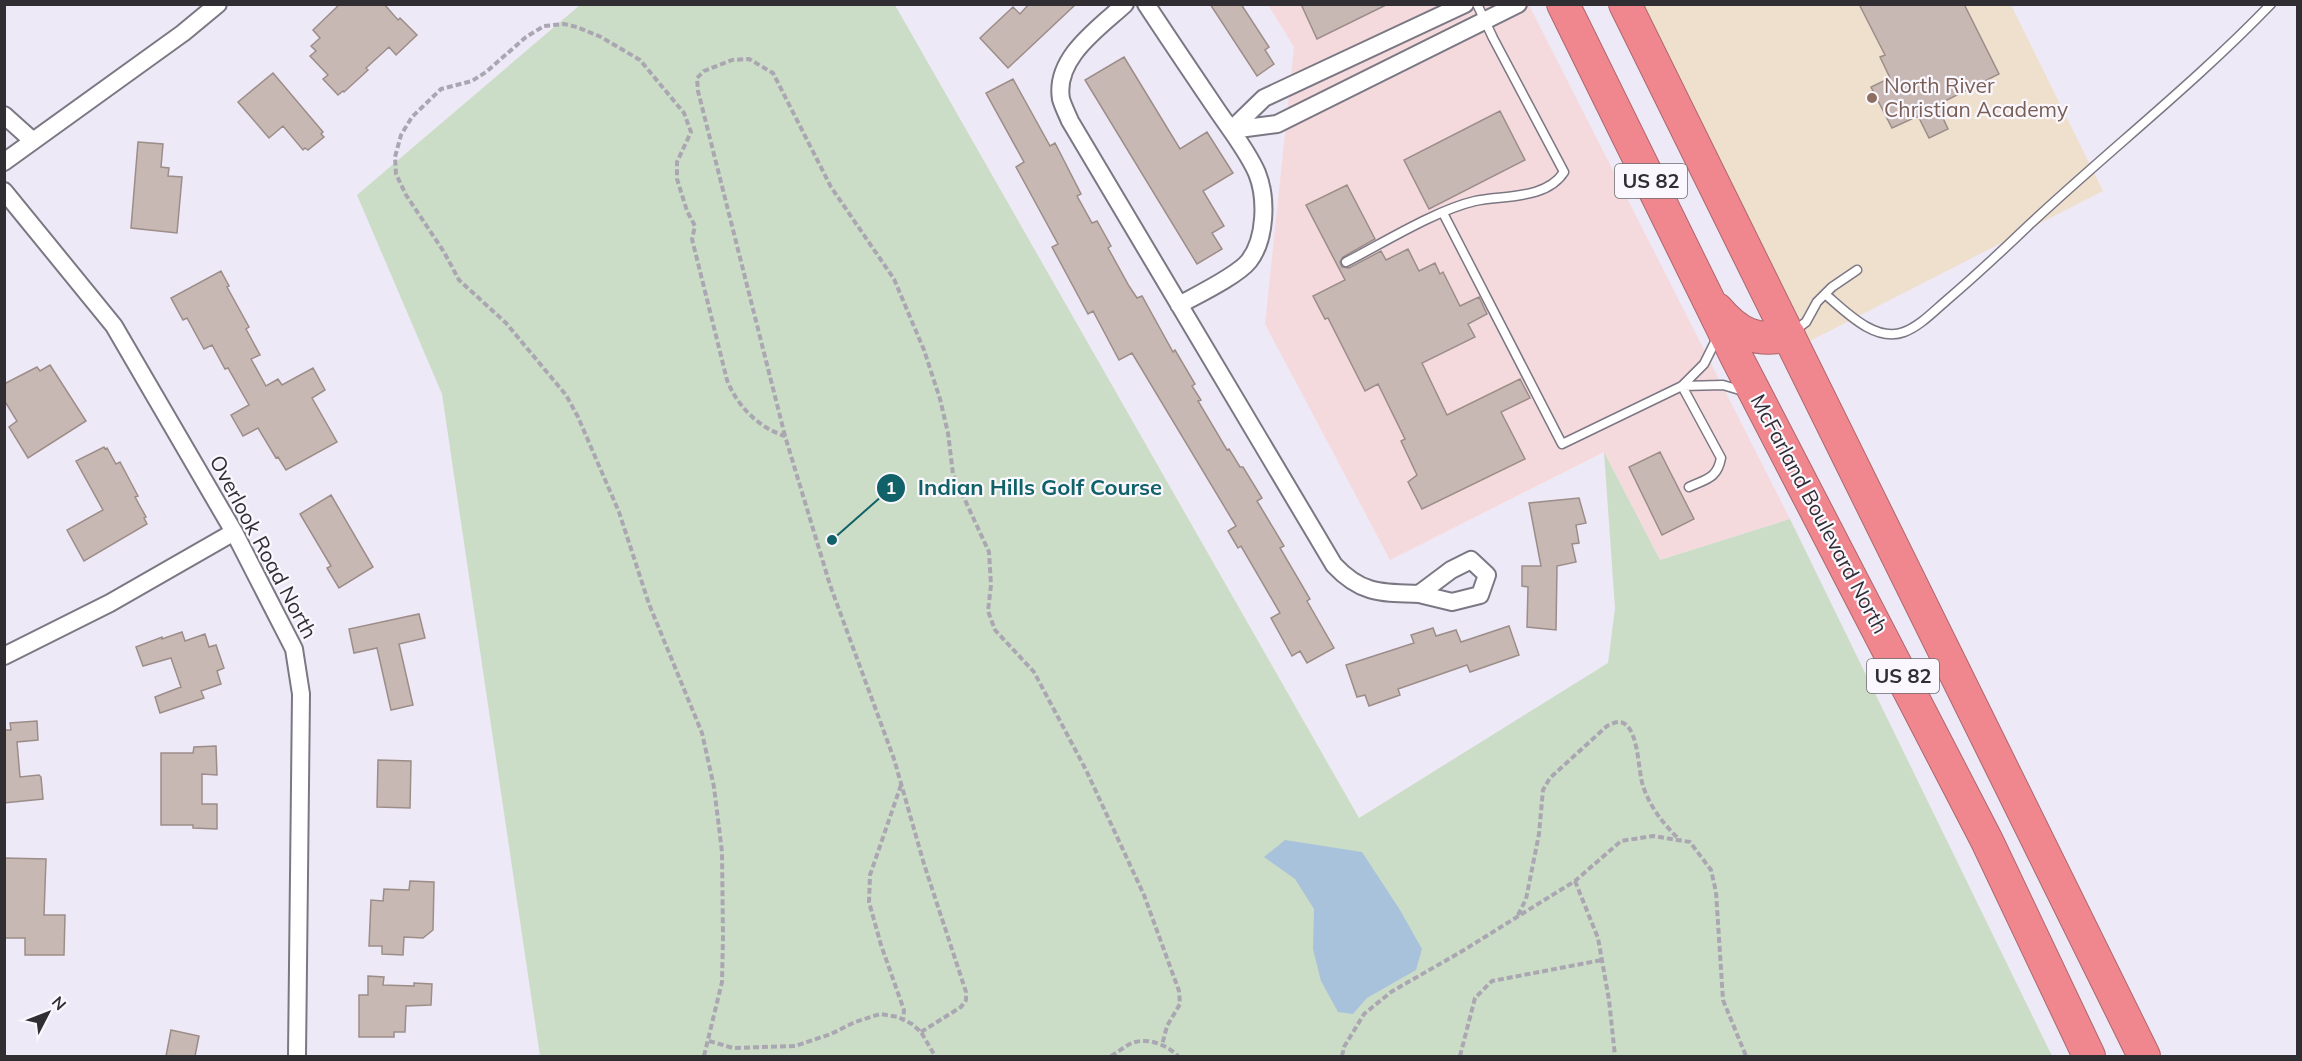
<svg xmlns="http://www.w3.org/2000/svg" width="2302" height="1061" viewBox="0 0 2302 1061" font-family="Mulish,sans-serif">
  <rect width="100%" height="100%" fill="#eee9f7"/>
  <!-- commercial -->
  <path fill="#f5dadd" d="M1268 5H1529L1790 519 1660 560 1604 452 1390 560 1265 324 1294 47Z"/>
  <!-- education -->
  <path fill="#efdfcd" d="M1641 5H2011L2103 191 1806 343Z"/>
  <!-- green -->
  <path fill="#cbddc7" d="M580 5H895L1359 818 1608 663 1615 608 1604 452 1660 560 1790 519 2052 1056H540L442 394 357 195Z"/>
  <!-- water -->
  <path fill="#a9c2db" d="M1285 840 1362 852 1400 910 1422 949 1416 970 1367 998 1353 1014 1338 1012 1321 981 1313 949 1314 909 1295 879 1264 857Z"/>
  <!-- building -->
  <path fill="#c8b8b4" stroke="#9c8d89" stroke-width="1.5" d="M340 4H384L398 20 400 18 417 35 396 55 389 47 366 68 368 70 344 92 343 91 338 95 323 79 328 75 310 56 316 51 311 46 320 38 313 30Z
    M1029 4H1076L1008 68 980 38 1013 7 1020 14Z
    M1210 4H1241L1269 47 1265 50 1274 64 1257 76Z
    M1301 4H1388L1317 39Z
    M1859 4H1964L1999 74 1937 105 1948 129 1929 138 1918 116 1892 128 1871 87 1890 78 1880 57 1885 55Z
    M1124 57 1180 149 1207 132 1233 173 1203 191 1224 226 1212 233 1222 249 1197 264 1085 80Z
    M273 73 323 132 321 134 324 137 308 150 305 148 303 150 283 126 269 138 238 102Z
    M1013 79 1050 146 1055 143 1081 194 1077 196 1092 223 1097 221 1111 246 1108 248 1129 286 1137 298 1142 296 1173 352 1175 350 1195 384 1192 386 1201 400 1198 401 1227 450 1229 449 1240 467H1243L1262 498 1257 501 1284 546 1280 548 1310 599 1307 601 1334 648 1307 663 1300 651 1292 656 1271 618 1280 613 1241 546 1238 548 1228 531 1236 526 1132 353 1119 360 1093 311 1088 314 1052 247 1058 244 1016 167 1024 162 986 93Z
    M1500 111 1525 160 1429 209 1404 160Z
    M138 142 163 144 161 167 169 168 168 176 182 177 177 233 131 228Z
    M1347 185 1375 239 1343 257 1340 262 1342 267 1349 268 1381 251 1386 260 1408 249 1419 271 1435 263 1440 274 1443 272 1460 306 1479 297 1487 314 1468 324 1475 337 1422 363 1447 415 1520 379 1530 398 1501 412 1525 459 1422 509 1408 482 1417 475 1401 441 1405 439 1378 384 1365 391 1328 318 1325 319 1313 296 1345 280 1306 205Z
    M221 271 229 286 227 287 249 327 246 329 260 355 251 359 266 386 278 379 282 385 313 368 325 390 312 398 337 442 286 470 278 457 276 458 258 428 243 436 231 415 249 405 228 368 225 369 212 345 204 349 187 318 183 320 171 298Z
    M50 365 86 421 28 458 9 427 17 421 4 400V384L37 367 40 371Z
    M104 447 105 449 107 448 116 464 120 462 138 496 135 497 146 517 144 518 147 524 84 561 67 530 103 510 76 461Z
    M1660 452 1694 519 1662 535 1629 467Z
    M331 495 373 567 339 588 327 568 331 566 300 514Z
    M1579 498 1586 523 1576 525 1579 543 1572 544 1576 562 1557 566 1556 630 1527 627 1528 587 1522 586V566H1541L1529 503Z
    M419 614 425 638 399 644 413 705 391 710 377 648 354 653 349 629Z
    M1509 626 1519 655 1470 672 1467 665 1398 689 1400 695 1369 706 1365 695 1357 697 1346 665 1414 643 1411 635 1433 628 1436 636 1456 630 1461 642Z
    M182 632 185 641 205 634 209 647 216 645 224 668 217 671 221 684 201 691 204 698 160 713 155 697 181 687 171 658 143 666 136 647 162 637V639Z
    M37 721 38 740 17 742 20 777 39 775 41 777 43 799 4 803V730H11L10 723Z
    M216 746 217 775 202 774V804H217V829L193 828V825H161V753H193L194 747Z
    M378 760 411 761 410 808 377 807Z
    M4 858 46 859 44 915H65L64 955H25V938H4Z
    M410 881 434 882 433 930 423 938 404 937 403 955 382 954V946H369L371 900 383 901 384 889 409 890Z
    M368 976 384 977 383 985 414 986V983L432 984 431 1005 406 1006 405 1032H394V1037H359V995H368Z
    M171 1030 199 1036 195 1056H166Z"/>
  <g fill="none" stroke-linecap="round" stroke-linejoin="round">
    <defs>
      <path id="lane" d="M1443 213 1562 444 1682 386 1704 364 1715 342 1714 335
        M1346 262C1383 243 1436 210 1475 201 1503 195 1546 200 1564 172L1493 38 1477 4
        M1825 294C1845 311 1875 343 1904 332 1920 326 1934 311 1947 300 1975 276 2002 251 2028 226 2108 151 2195 83 2271 4
        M1794 331 1806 322 1817 302 1832 287 1857 270
        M1682 386 1721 458C1717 479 1706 479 1689 487
        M1682 386 1723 385 1743 391"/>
      <path id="street" d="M1125 4C1099 28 1054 58 1061 99 1063 106 1067 114 1070 121L1334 565C1361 594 1381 593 1419 594
        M1146 4C1169 39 1192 73 1215 107 1229 128 1247 150 1257 173 1267 198 1266 239 1249 261 1237 276 1197 295 1179 305
        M4 115 33 141
        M1231 130 1277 124 1518 4
        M1231 130 1264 98 1465 4
        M4 162 183 33 218 4
        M4 191 114 326 234 532 294 649 301 694 297 1056
        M1471 560 1487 575 1480 595 1452 602 1419 594 1451 570Z
        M4 656 110 603 234 532"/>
      <path id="highway" d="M1563 4 1737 358 1987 841 2089 1056
        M1625 4 2144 1056
        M1717 309C1738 334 1757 343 1789 335"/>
    </defs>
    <!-- lane casing -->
    <use href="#lane" stroke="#7b7783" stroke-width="11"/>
    <!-- street casing -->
    <use href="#street" stroke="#7b7783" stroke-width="20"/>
    <!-- highway casing -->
    <use href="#highway" stroke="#ad676e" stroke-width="34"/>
    <!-- path -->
    <path stroke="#aba7b2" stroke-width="4" stroke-dasharray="6 3" stroke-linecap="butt" d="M785 436 698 91 697 78 704 71 732 60 749 59 773 73 831 187 894 279 924 350 940 399 948 433 953 474 989 552 991 585 988 611 995 630 1034 672 1086 770 1144 895 1179 991 1180 1004 1167 1026 1162 1045
      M901 785 870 875 869 902 881 945 904 1010 903 1020
      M1575 881 1598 938 1609 1000 1615 1056
      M1518 915 1526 899 1539 834 1543 790 1550 778 1607 726C1613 723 1619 720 1625 724 1639 734 1638 771 1643 786 1650 807 1664 825 1680 840
      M709 1041 733 1048 795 1046 831 1034 855 1022 880 1014 898 1017 912 1024 921 1032 935 1056
      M704 1056 722 982 723 937 722 852 714 787 702 733 649 604 619 512 578 417 566 395 506 323 459 280 444 252 406 195 396 174 395 157 401 135 412 117 441 89 472 81 486 72 526 37 544 26 564 24 577 27 601 37 640 60 684 113 691 132 677 162V179L687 211 695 226 692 239 727 380C737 406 759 428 785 436L830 585 894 759 924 864 966 992V1000L961 1007 921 1032
      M1111 1056C1118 1052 1125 1046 1132 1043 1148 1037 1167 1045 1178 1056
      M1342 1056 1344 1047 1364 1014 1391 992 1464 950 1575 881 1621 841 1653 836 1690 842 1711 870 1716 892 1723 1000 1746 1056
      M1460 1056 1475 998 1492 981 1602 960"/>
    <!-- lane -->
    <use href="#lane" stroke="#fff" stroke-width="8"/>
    <!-- street -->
    <use href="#street" stroke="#fff" stroke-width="16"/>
    <!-- highway -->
    <use href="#highway" stroke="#f0868e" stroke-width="32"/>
  </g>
  <!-- markers -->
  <circle fill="#8d6e63" stroke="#faf8fe" stroke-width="2" cx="1872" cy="98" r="6"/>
  <g text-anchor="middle" stroke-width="4.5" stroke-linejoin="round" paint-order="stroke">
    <!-- shield labels -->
    <g fill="#faf8fe" stroke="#6d6b70" stroke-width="1.5">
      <rect x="1615" y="164" width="72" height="34" rx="4.5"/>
      <rect x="1867" y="659" width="72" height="34" rx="4.5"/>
    </g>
    <g font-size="20" font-weight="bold" fill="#302e33">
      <text x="1651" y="188">US 82</text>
      <text x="1903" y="683">US 82</text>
    </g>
    <!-- education labels -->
    <g font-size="21" fill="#785e54" stroke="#faf8fe" text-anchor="start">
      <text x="1884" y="93">North River<tspan x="1884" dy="24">Christian Academy</tspan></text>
    </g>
    <!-- street labels -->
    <g font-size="21" fill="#302e33" stroke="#faf8fe">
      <text transform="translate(1819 514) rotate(62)" y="7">McFarland Boulevard North</text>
      <text transform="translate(263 547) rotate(62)" y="7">Overlook Road North</text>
    </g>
  </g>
  <!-- callouts -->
  <path fill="none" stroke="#116168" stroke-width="2" d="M832 540L891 488"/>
  <g fill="#116168" stroke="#faf8fe" stroke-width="2">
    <circle cx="832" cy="540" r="6"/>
    <circle cx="891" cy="488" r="15"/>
  </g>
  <g font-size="18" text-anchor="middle" font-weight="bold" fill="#fff">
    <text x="891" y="494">1</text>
  </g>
  <g font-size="22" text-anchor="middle" font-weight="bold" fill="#116168" stroke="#faf8fe" stroke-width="4.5" stroke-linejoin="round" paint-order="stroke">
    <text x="1040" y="495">Indian Hills Golf Course</text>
  </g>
  <!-- border -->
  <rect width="2302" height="1061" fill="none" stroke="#302e33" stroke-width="12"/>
  <!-- north arrow -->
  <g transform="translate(48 1013) rotate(48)" stroke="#faf8fe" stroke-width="4.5" paint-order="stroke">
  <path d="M0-4.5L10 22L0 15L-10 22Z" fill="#302e33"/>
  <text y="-9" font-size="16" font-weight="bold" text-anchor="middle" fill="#302e33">N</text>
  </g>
</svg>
